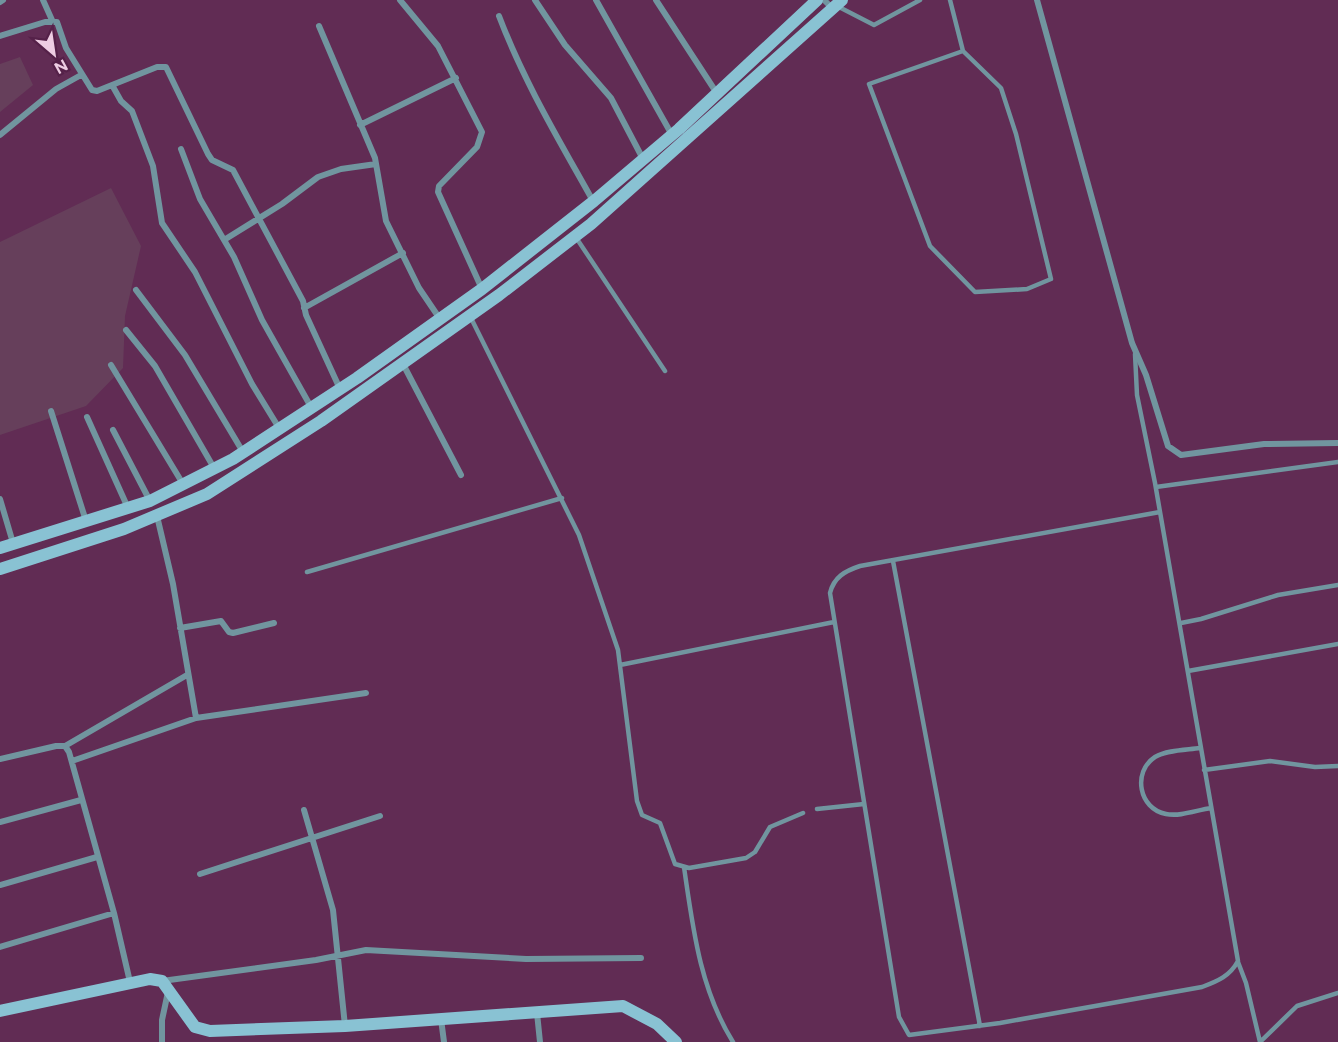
<svg xmlns="http://www.w3.org/2000/svg" width="1338" height="1042" viewBox="0 0 1338 1042" font-family="Figtree,sans-serif">
  <rect width="100%" height="100%" fill="#612c54"/>
  <!-- green -->
  <path fill="#663f5b" d="M20 57 33 85 0 112V64Z
    M111 188 141 246 125 316 123 368 86 406 0 435V242Z"/>
  <g fill="none" stroke-linecap="round" stroke-linejoin="round">
    <!-- lane -->
    <path stroke="#71959f" stroke-width="4.5" d="M950 0 963 51 1001 88 1016 134 1051 279 1027 289 975 292 930 246 869 84 963 51
      M839 7 874 25 920 0
      M575 236 665 371
      M470 316 579 535 618 650 637 801 642 815 660 823 675 864 689 868 746 858 755 852 770 827 803 813
      M1135 354 1137 395 1155 483 1238 961C1230 976 1218 981 1202 987L1000 1023 909 1035 899 1017 830 593C834 577 845 571 860 566L1160 512
      M1156 487 1338 462
      M893 561 980 1026
      M307 572 562 498
      M1181 623 1201 619 1278 595 1338 585
      M620 665 834 622
      M1188 671 1338 644
      M1200 748C1186 750 1167 750 1155 757 1132 772 1139 809 1166 814 1180 817 1197 810 1211 808
      M1204 770 1270 761 1315 767 1338 766
      M817 809 864 804
      M684 867C693 929 700 989 733 1042
      M1238 962 1246 983 1260 1042
      M1260 1042 1297 1006 1338 993"/>
    <!-- street -->
    <path stroke="#71959f" stroke-width="6" d="M43 0 52 20
      M400 0 438 46 482 132 477 147 439 186 438 192 482 289
      M535 0 565 45 611 98 643 159
      M596 0 672 135
      M656 0 718 95
      M824 0 832 8
      M1037 0 1132 343 1146 375 1168 446 1181 455 1264 444 1338 443
      M0 2 3 0
      M499 16C524 82 559 140 593 201
      M319 26 375 158 386 221 419 288 440 319
      M0 36 45 22H57L66 48 92 90 97 91 157 67H166L208 154 212 160 233 170 303 301 306 315 340 389
      M112 85 121 101 132 111 153 166 162 223 195 272 252 384 279 428
      M360 125 456 78
      M0 135 56 89 81 75
      M181 149 200 199 234 257 262 320 311 407
      M224 240 282 204 318 177 341 169 376 164
      M136 290 185 355 243 452
      M304 308 403 253
      M126 330 155 366 214 468
      M403 364 461 475
      M111 365 183 484
      M51 411 86 521
      M87 417 128 508
      M113 430 150 501
      M0 499 13 543
      M157 516 173 584 196 718
      M180 628 221 621 229 632 233 633 274 623
      M65 746 187 675
      M0 759 56 746H65L69 752 114 913 130 982
      M72 761 196 718 366 693
      M304 810 333 910 345 1026
      M0 822 81 800
      M200 874 380 816
      M0 885 97 857
      M0 947 114 913
      M162 981 316 960 366 950 526 959 641 958
      M537 1013 540 1042
      M441 1019 444 1042
      M162 1042V1020L168 992"/>
    <!-- secondary -->
    <path stroke="#89c2d3" stroke-width="12" d="M0 548 150 501 233 459 357 378 482 289 594 201 679 129 817 0
      M0 569 124 529 207 494 321 421 499 295 591 224 842 0
      M0 1011 150 979 162 981 195 1027 210 1031 345 1026 623 1006 657 1024 676 1042"/>
  </g>
  <!-- north arrow -->
  <g transform="translate(54 54) rotate(151)" stroke="#552149" stroke-width="4.5" paint-order="stroke">
  <path d="M0-4.5L10 22L0 15L-10 22Z" fill="#eecde3"/>
  <text y="-9" font-size="16" font-weight="bold" text-anchor="middle" fill="#eecde3">N</text>
  </g>
</svg>
